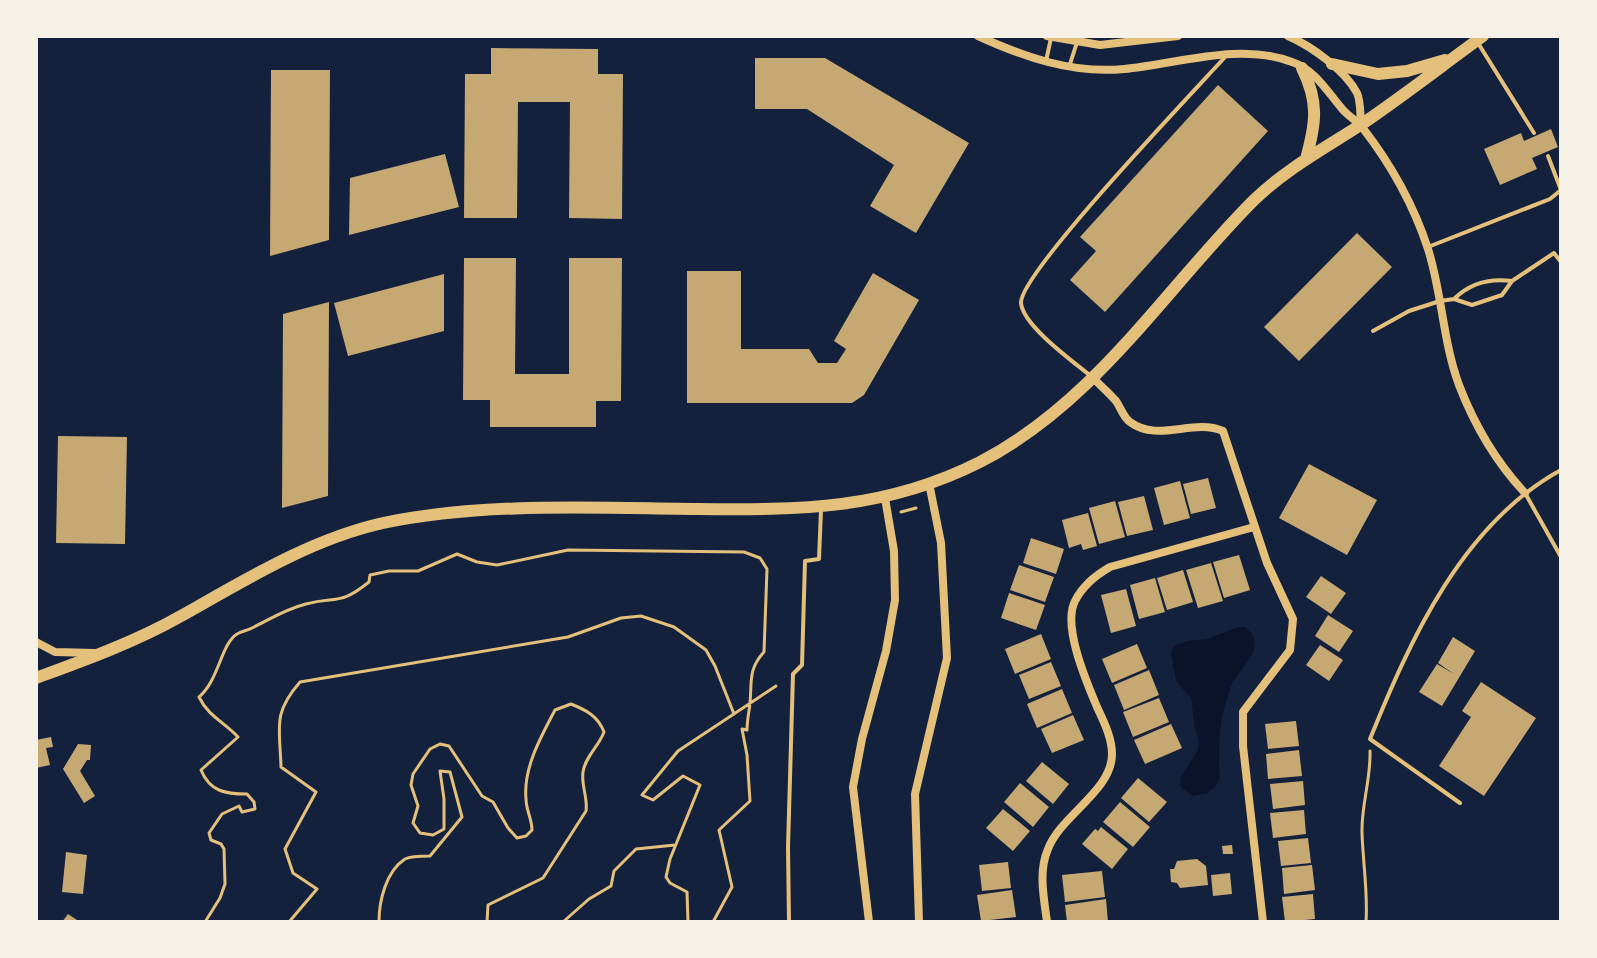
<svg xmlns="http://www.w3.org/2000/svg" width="1597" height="958" viewBox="0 0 1597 958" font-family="Manrope,sans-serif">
  <rect width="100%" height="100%" fill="#14213d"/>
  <!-- water -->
  <path fill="#0b132b" d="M1238 627H1245C1269 645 1242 666 1232 684 1229 689 1228 696 1226 702 1220 720 1219 739 1219 758 1219 765 1221 776 1218 782 1213 793 1202 795 1192 796L1180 786 1181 776 1198 750 1199 740 1195 729 1191 698 1176 681 1171 653 1174 646 1187 641 1207 639Z"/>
  <!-- building -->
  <path fill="#c6a872" d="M491 48 598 49V74H623L622 219 569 218 570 102H518L517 218H464L465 74H491Z
    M755 58H825L969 143 916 233 870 206 894 165 807 109H755Z
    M271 70H330L329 240 270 256Z
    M1218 85 1268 131 1105 312 1070 280 1096 251 1080 237Z
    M1551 129 1558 147 1532 158 1537 169 1500 185 1484 149 1521 133 1524 141Z
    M445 154 459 207 349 235 350 178Z
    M1357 233 1392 267 1299 361 1264 327Z
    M464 258H516L515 374H569V258H622L621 401H596V427H490V400H463Z
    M687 271H741V349H809L818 363H837L846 349 834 341 873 273 919 300 864 395 852 403H687Z
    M444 274V331L348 356 334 303Z
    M329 302 328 496 282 508 283 314Z
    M58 436 127 437 125 544 56 543Z
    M1309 464 1377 500 1347 555 1279 518Z
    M1208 478 1216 508 1191 514 1183 484Z
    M1180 481 1190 518 1164 525 1154 488Z
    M1144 496 1153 530 1127 536 1118 502Z
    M1115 501 1125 537 1099 544 1089 508Z
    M1088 513 1097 546 1083 550 1081 544 1069 548 1062 520Z
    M1031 538 1064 549 1056 574 1023 563Z
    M1239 555 1250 590 1224 598 1213 562Z
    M1211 563 1223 601 1198 608 1186 570Z
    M1019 565 1054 577 1045 602 1010 590Z
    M1183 570 1193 602 1167 610 1157 578Z
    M1321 576 1346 593 1331 614 1306 597Z
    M1155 578 1165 612 1139 619 1130 585Z
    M1126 589 1136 626 1111 633 1101 595Z
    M1009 593 1045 605 1036 630 1001 618Z
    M1328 615 1353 631 1339 652 1315 636Z
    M1041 634 1051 659 1015 674 1005 649Z
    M1453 637 1475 651 1442 706 1419 692 1437 664 1454 674 1438 663Z
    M1137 644 1147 668 1112 683 1102 659Z
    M1320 645 1343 660 1329 681 1306 665Z
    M1051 662 1061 686 1029 699 1019 675Z
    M1149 670 1159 695 1124 710 1114 685Z
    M1481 682 1536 718 1484 796 1439 766 1471 717 1462 711Z
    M1062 689 1072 713 1037 728 1027 704Z
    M1159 698 1169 722 1133 737 1123 712Z
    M1073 715 1084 740 1052 753 1041 729Z
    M1296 721 1299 746 1268 749 1265 724Z
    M1171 724 1182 748 1145 764 1134 740Z
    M51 737 53 747 46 748 50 765 36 768V740Z
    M78 744 91 745 90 760H87L80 771 95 796 84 803 63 769Z
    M1299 750 1302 776 1268 779 1266 754Z
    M1042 762 1069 784 1053 804 1026 781Z
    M1138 778 1167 802 1149 822 1121 798Z
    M1303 781 1305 805 1273 809 1270 784Z
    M1020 783 1049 807 1033 827 1004 802Z
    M1120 802 1150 827 1133 847 1103 822Z
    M1003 809 1030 831 1013 851 986 828Z
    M1304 810 1306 834 1273 838 1270 813Z
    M1101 827 1128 849 1112 869 1082 844 1095 829 1098 831Z
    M1308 838 1311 863 1281 866 1278 841Z
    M1232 845 1233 854H1223L1222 846Z
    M66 852 87 855 83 894 62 892Z
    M1197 859 1206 866 1208 885 1180 888 1177 883 1171 882 1170 869H1174L1177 861Z
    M1008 862 1011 888 982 891 979 865Z
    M1312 865 1315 890 1284 894 1282 868Z
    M1102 871 1105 897 1065 902 1062 875Z
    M1230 873 1232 894 1213 896 1211 875Z
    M1012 890 1016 917 981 921 977 895Z
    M1313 894 1315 919 1285 922 1282 897Z
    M1106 899 1108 922H1067L1065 905Z
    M68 914 80 922H62Z"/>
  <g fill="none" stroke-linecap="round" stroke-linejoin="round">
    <!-- path -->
    <path stroke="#e5c07b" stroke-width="3" d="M901 512 916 508
      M205 922 220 898 225 884 224 849 221 844 211 840 209 833 222 814 239 806 242 812 255 809 254 802 247 794C226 794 210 792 201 770L238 737C224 722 208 716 199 697 219 680 221 644 237 634 242 631 249 630 254 627 272 618 286 609 306 604 337 596 339 606 369 582L370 575 389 571H418L457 554 477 562 497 565 568 550 744 552 760 558 767 569 764 652C748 669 752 682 750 703 749 712 747 721 747 730L742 729 747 755 750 801 719 830 732 887 713 922
      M289 922 317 889 293 873 285 849 316 792 281 767C280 728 272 714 300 682L568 637 621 618 641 616 674 627 706 650 715 666 734 714
      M379 922C379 901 386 871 405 859 411 856 423 856 430 856L462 817 450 772 440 771 444 799V829L433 835 420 833 413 823 418 806 411 785 413 774 430 749 440 744 449 746 482 796 493 802 508 828 517 838 526 836 532 830C532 819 526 810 526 799 523 768 541 737 555 710L571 704C586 710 598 716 604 732 599 746 585 757 583 772 581 785 588 798 586 811L543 878 488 905 487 922
      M563 922 589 899 611 886 614 871 636 849 675 845
      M688 922 687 892 670 883 666 877 670 859 700 785 683 776 653 800 642 795 678 751 776 686
      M1366 922C1368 892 1363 863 1362 833 1361 806 1371 779 1370 751"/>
    <!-- service -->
    <path stroke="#e5c07b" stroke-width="4" d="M1478 43 1534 133
      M1046 61 1051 38
      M1070 64 1079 36
      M1548 156 1561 190
      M1428 247 1550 199 1561 190
      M1454 299C1470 283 1490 278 1512 281
      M1373 331 1409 311 1440 301 1454 299 1472 305 1502 295 1512 281 1554 253 1561 262
      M1092 377C1074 362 1023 326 1021 303 1019 274 1196 89 1226 56
      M1525 493 1561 557
      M1460 803 1370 739C1410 640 1462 524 1561 470
      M789 922 788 847 793 674 802 665 805 561 819 559 821 510"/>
    <!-- minor -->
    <path stroke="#e5c07b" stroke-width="8" d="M978 36C1024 57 1072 74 1124 69 1177 64 1240 42 1292 62 1316 70 1328 93 1344 111 1350 117 1357 121 1362 127 1390 163 1414 206 1428 249 1442 293 1443 342 1459 385 1474 424 1496 462 1525 493
      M1047 36 1100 45 1178 36
      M1288 36C1311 46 1345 70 1357 93 1361 101 1360 115 1361 124
      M1093 378C1101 386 1109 393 1116 401 1121 408 1123 417 1130 422 1158 443 1193 418 1223 431L1267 563 1293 619 1290 650 1243 712V746L1263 922
      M36 642 55 652 94 653
      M869 922 853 787 862 739 886 651 895 600 894 551 885 498
      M919 922 915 794 947 658 941 543 929 483
      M1047 922C1044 898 1038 872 1048 849 1061 815 1112 791 1112 754 1112 738 1104 722 1097 707 1087 683 1062 626 1075 601 1083 585 1096 575 1110 567L1254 527"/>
    <!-- secondary -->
    <path stroke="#e5c07b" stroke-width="12" d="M1332 64 1378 74 1407 71 1445 60
      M1302 68C1319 102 1316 123 1306 159
      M36 678C85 660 135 642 181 616 245 580 311 539 383 523 483 502 595 508 697 509 801 510 885 510 980 462 1096 402 1164 290 1254 200 1286 169 1325 148 1362 124 1403 96 1443 65 1483 36"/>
  </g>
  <!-- border -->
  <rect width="1597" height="958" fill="none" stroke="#f6f1e7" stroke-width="76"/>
</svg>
